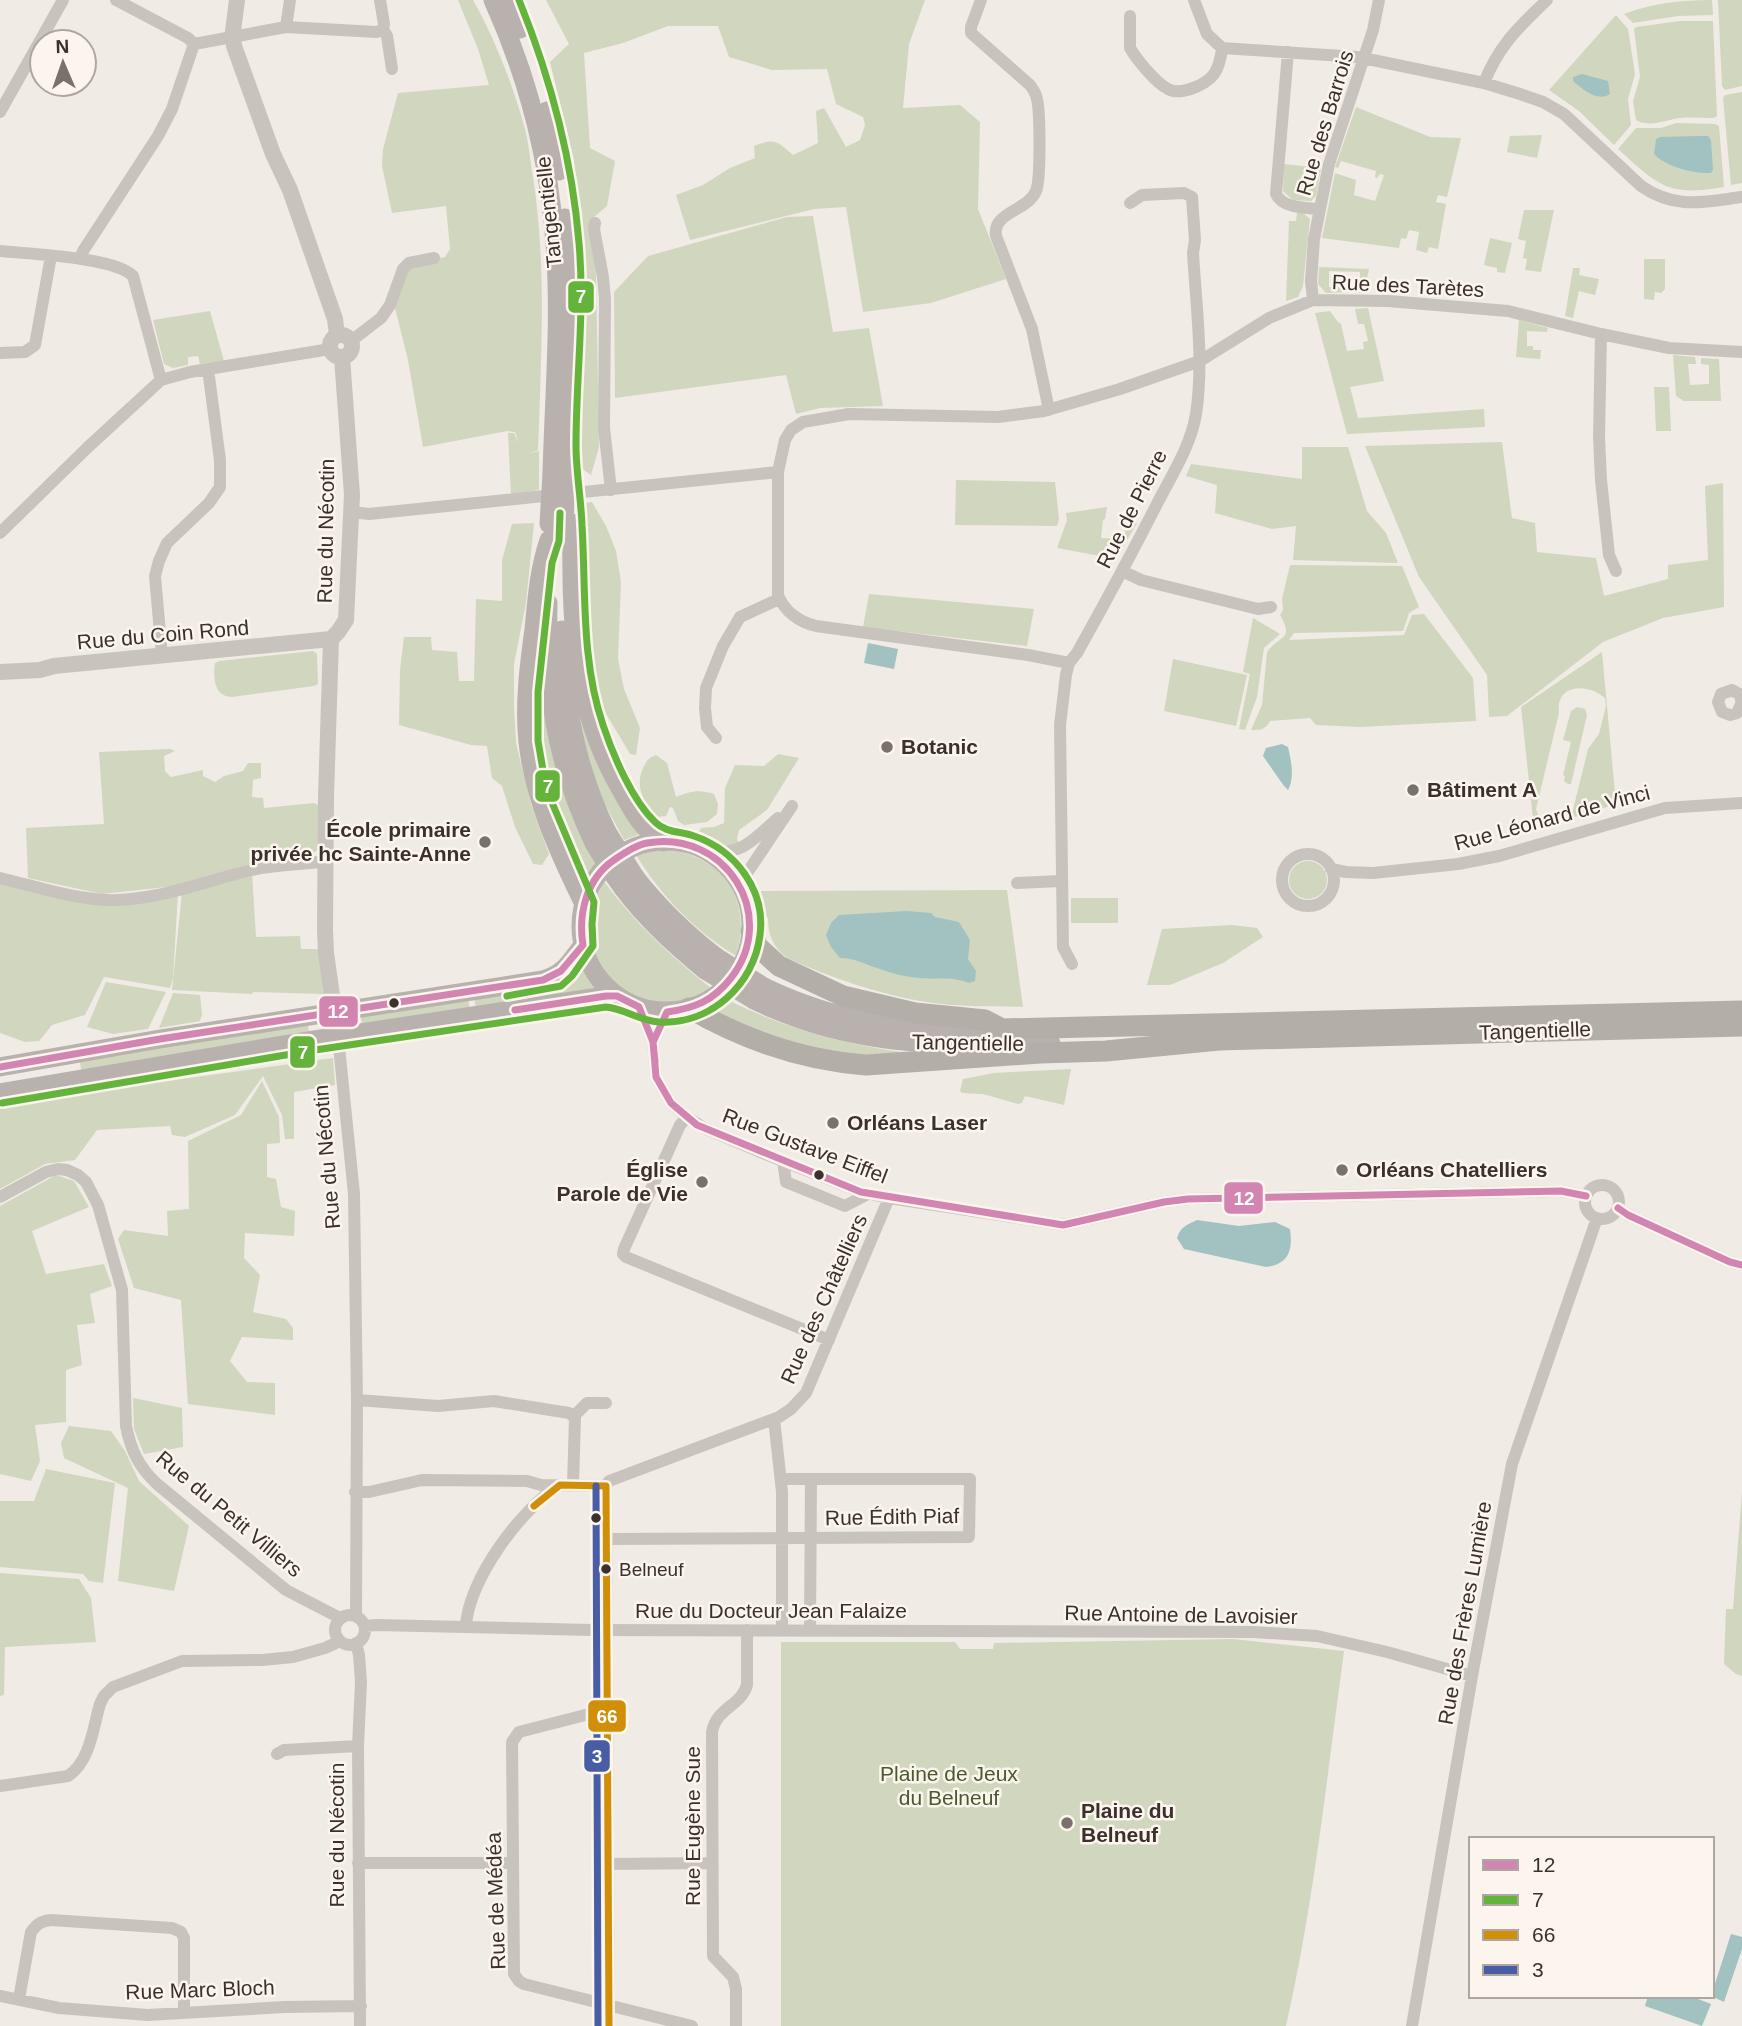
<svg xmlns="http://www.w3.org/2000/svg" width="1742" height="2026" viewBox="0 0 1742 2026" font-family="Helvetica,sans-serif">
  <rect width="100%" height="100%" fill="#f0ebe5"/>
  <!-- green -->
  <path fill="#d1d6bf" d="M458 0H473C495 39 513 85 525 129 529 144 530 161 533 177 547 267 541 359 538 450L530 453 539 451V490L511 495 508 433H514L519 444 515 432 507 431 423 447 408 360 394 304 405 270 412 263 445 257 450 249 446 206 392 213 382 166 383 149 398 93 489 85 478 49Z
    M546 0H925L909 44 903 108 960 105 980 122 978 209 1006 279 931 303 863 312 846 207 814 209 690 240 676 195 703 185 730 168 755 158 754 146C775 138 776 140 793 155L818 143 816 111 824 108 846 147 860 140 865 125 863 117 836 104 827 69 772 70 729 57 718 26H668L623 43 584 53 590 148 615 161 607 206 594 217 591 234 596 272 599 447 591 475 581 468 578 232 574 160 550 62 569 44Z
    M1712 0 1713 15 1678 16 1633 23 1624 14C1653 3 1681 0 1712 0Z
    M1718 0H1742V86L1725 90 1722 86Z
    M1616 15 1628 29 1635 74 1628 99 1631 125 1614 145 1579 111 1549 90Z
    M1680 21H1713L1717 116 1714 118C1703 118 1691 117 1680 118 1665 120 1650 128 1636 120L1633 101 1640 77 1634 29 1636 27Z
    M1742 92V183L1731 185 1723 98 1725 95Z
    M1356 107 1430 137 1461 138 1447 197 1438 195 1436 202 1446 204 1438 249 1429 247 1427 253 1416 250 1419 232 1409 230 1406 239 1401 238 1399 248 1322 238 1335 173 1356 180 1354 195 1375 201 1384 175 1380 174 1377 178 1375 177 1376 171 1341 161 1338 168 1335 167Z
    M1676 123 1715 124 1719 126 1724 187C1667 197 1658 185 1618 149L1636 128H1661Z
    M1542 135 1537 158 1507 152 1510 136Z
    M1284 164 1321 168 1316 196 1311 201 1293 200 1283 191Z
    M1524 210H1554L1541 272 1525 270 1527 259 1523 258 1526 241 1518 239Z
    M1297 213H1303L1310 219 1303 286 1298 297 1286 301 1289 221H1296Z
    M813 216 833 332 869 328 883 406 820 408 796 414 786 375 615 398 614 292 648 256 787 217Z
    M1490 238 1512 243 1505 273 1497 272V268L1484 265Z
    M1644 259H1665V289L1661 293 1655 292 1654 300 1644 299Z
    M1319 267 1369 269 1364 292 1354 293 1356 287 1360 282V272L1329 271V287H1349L1348 292 1326 293 1318 284Z
    M1573 268H1580L1579 275 1599 279 1595 295 1579 291 1573 318 1565 316Z
    M1368 308 1384 381 1350 387 1358 418 1484 409 1485 427 1347 434 1315 313 1330 311 1338 322 1341 324 1347 351 1364 349 1363 342 1368 341 1364 324H1358L1355 309Z
    M210 311 224 361 200 364 198 356 188 357V365L173 368 164 364 153 320Z
    M1519 320 1548 328 1547 332 1527 331V346H1533V350H1541L1540 359 1516 357Z
    M1673 355 1695 357 1696 364H1688L1690 385 1709 384V365L1701 364V358L1719 359 1721 401H1684L1676 396Z
    M1654 387H1669L1671 431H1656Z
    M1502 442 1512 518 1535 523 1537 552 1596 558 1604 596 1668 579V565L1708 560 1705 486 1723 483 1724 607 1663 618 1603 642 1507 716 1489 717 1487 675 1419 577 1365 446Z
    M1302 447H1348L1367 511 1386 533 1398 563 1293 560 1296 526 1272 529 1215 513 1217 485 1186 476 1191 464 1302 479Z
    M956 480 1055 482 1059 519 1057 526 955 525Z
    M592 502 606 526 616 551 621 582 618 659 624 689 640 728 636 755 630 754 605 712 584 644 578 504Z
    M1107 507 1105 519 1103 520 1101 538 1124 539 1127 523H1137L1116 559 1057 548 1067 520 1066 513Z
    M534 523 526 603 514 664V706L516 743 531 804 549 854 542 865 533 864 515 827 502 786 492 778 487 746 471 745 399 725 400 670 404 637H431L432 650 457 652 459 681H474L476 599 502 601V560L512 524Z
    M1290 565 1402 566 1419 607 1409 613 1403 631 1294 633 1289 640 1404 635 1412 615 1424 614 1473 678 1476 721 1359 727 1316 725 1310 718 1270 721C1265 730 1261 730 1251 730L1262 705 1267 652C1279 635 1295 641 1280 615L1283 610 1282 599Z
    M869 594 1034 609 1027 646 863 627Z
    M1253 618 1280 634 1264 648 1257 697 1245 730 1239 729 1250 674 1243 672Z
    M313 651 317 654 318 684 314 686 232 697C214 696 213 678 215 663L219 661Z
    M1602 652 1616 804 1568 819 1573 810 1588 749 1599 734 1606 706 1605 698C1589 683 1555 683 1559 713L1536 809 1542 826 1534 828 1521 707Z
    M1173 659 1247 675 1236 726 1164 711Z
    M540 661 574 818 597 866 582 886 539 774 532 686Z
    M573 682 640 834 624 840 597 789 587 761Z
    M1577 707 1585 709 1587 715 1571 784H1568L1564 781 1565 776 1563 775 1571 742 1563 740 1571 711Z
    M170 749 175 751 164 756 165 771 171 777 203 770V776L215 782 224 776 243 771 248 763H261V778L253 780 252 797 263 798 264 808 314 803 320 806 318 850 307 856 237 868 175 886 102 894 28 878 26 828 104 824 99 752Z
    M778 754 799 758 767 810 739 830 737 839 739 845C724 851 711 845 697 837L701 828 714 827 724 823 725 788 735 765 764 766Z
    M656 755 667 763 676 797C690 791 699 789 714 794L718 804 717 814 707 822 684 825 678 821 673 808 670 807 666 816 657 817C643 802 634 786 644 766 647 760 649 758 656 755Z
    M665 849C724 856 753 899 736 956 694 930 662 897 636 855Z
    M1289 880a19 19 0 1 1 38 0a19 19 0 1 1-38 0Z
    M252 873 256 937 300 936 301 949H319L324 994 253 992 252 994 172 990 182 893Z
    M0 879 81 900 178 893 173 978 170 988 104 977 85 1015 52 1025 39 1041 25 1042 0 1033Z
    M603 880C634 922 670 956 711 988 697 997 681 1003 665 1003 622 1002 584 964 588 920 589 906 593 891 603 880Z
    M1007 890 1023 1007C991 1006 958 1007 926 1002 877 994 832 978 787 958 773 947 768 935 768 918L766 916 762 915 758 891Z
    M1071 898H1118V923H1071Z
    M1232 925 1257 928 1263 937 1223 963 1170 985H1147L1162 929Z
    M579 967 596 989 476 1010 474 996Z
    M106 982 166 992 148 1029 113 1034 87 1027Z
    M173 993 200 995 202 1014 200 1021 159 1028Z
    M468 997 470 1011 363 1028 360 1014Z
    M732 1002C792 1031 848 1045 914 1054L821 1055 717 1016 718 1011Z
    M307 1022 310 1036 82 1073 79 1058Z
    M333 1058 335 1085 294 1092V1139H285L282 1115 263 1076 235 1115 185 1137 172 1135 170 1126 97 1130 75 1160 45 1164 0 1189V1104Z
    M1071 1069 1064 1105 1025 1096 1022 1103 1018 1104 983 1094 962 1093 960 1091 963 1079 994 1073Z
    M262 1081 279 1117 280 1143 267 1144V1177L276 1179 281 1207 295 1211 294 1236 245 1233 244 1258 260 1275 253 1312 286 1319 293 1328V1340L242 1337 230 1361 247 1382 275 1383V1415L188 1404 181 1300 134 1288 118 1239 124 1230 168 1236 167 1211 189 1209 188 1141 241 1115Z
    M56 1175 74 1181 89 1207 32 1231 46 1274 104 1264 112 1286 90 1294 95 1323 77 1325 82 1365 66 1370V1422L35 1425 40 1461 31 1481 0 1474V1206Z
    M133 1398 182 1408 183 1447 144 1454 134 1429Z
    M69 1426 111 1431 125 1451 139 1481 189 1526 174 1591 118 1581 128 1488 64 1458 61 1443Z
    M46 1469 115 1483 103 1583 89 1581 83 1574 0 1567V1501H34Z
    M1742 1492V1676L1736 1674 1724 1664 1726 1609H1733Z
    M0 1573 79 1579 91 1598 96 1642 5 1647 4 1695 0 1696Z
    M1233 1639 1344 1651C1327 1776 1314 1903 1286 2026H781V1642H955L960 1649H993L994 1643Z"/>
  <!-- water -->
  <path fill="#a1c2c1" d="M1582 74 1608 81 1610 94C1598 102 1583 90 1573 81V77Z
    M1697 136H1708L1711 140 1713 170 1711 173C1694 174 1666 167 1654 154L1656 139 1660 137Z
    M868 643 898 649 894 669 864 663Z
    M1282 744 1288 747C1291 760 1295 778 1288 790L1284 786 1263 756 1266 748Z
    M907 911 931 913 935 917 959 922 970 940 968 959 976 971 975 981 969 983C950 976 938 980 920 978 906 977 890 973 877 968 864 964 854 958 840 958L831 947 826 935 831 923 839 915Z
    M1197 1220 1239 1226 1275 1222 1290 1229C1293 1250 1289 1264 1266 1267L1184 1249 1177 1238C1181 1226 1187 1225 1197 1220Z
    M1731 1934 1742 1937V1949L1724 2002 1711 1996Z
    M1648 1996H1690L1711 2004 1702 2026 1645 2006Z"/>
  <g fill="none" stroke-linecap="round" stroke-linejoin="round">
    <!-- minor -->
    <path stroke="#c9c3be" stroke-width="12" d="M116 0 188 38 194 44 286 27 377 32 383 29 384 24 380 0
      M981 0 971 27V33L1030 85C1033 89 1036 93 1037 99 1040 112 1041 179 1036 191 1028 211 992 212 996 236L1032 329 1049 410
      M1194 0 1207 34 1222 48 1358 57 1484 83 1520 94 1543 102 1564 114 1641 186C1676 210 1703 202 1742 197
      M1130 16V48C1137 60 1156 83 1168 89 1180 96 1206 85 1214 74 1219 67 1221 57 1222 48
      M286 27 290 0
      M383 29 387 36 392 69
      M1288 52 1276 194C1282 208 1306 208 1319 209
      M1484 83C1499 45 1518 28 1547 0
      M0 112 63 0
      M595 223 594 229 603 277 605 299 604 428 611 490
      M0 251C29 254 115 257 133 276L161 380
      M80 259 83 251 158 136 172 109 194 44
      M1313 300 1311 281 1314 239 1329 164 1373 30 1379 0
      M1601 334 1599 437 1601 480 1609 555 1616 571
      M351 341 381 318 390 305 403 269 409 263 434 258
      M0 353 25 352 35 345 51 256
      M778 472V595C784 611 799 622 816 626L1028 655 1069 663
      M352 512 369 514 778 472 785 440 791 430 803 422 849 414 998 417 1044 411 1120 389 1200 361 1269 318 1313 300 1388 301 1508 311 1601 334 1669 348 1742 352
      M0 533 87 448 161 380 190 372 330 349
      M1122 571 1141 580 1258 609 1271 607
      M162 656 155 576 159 561 167 543 209 503 220 487V460L208 369
      M1742 702 1739 694 1732 690 1721 694 1718 702 1722 712 1730 715 1737 713 1742 702
      M716 738 707 727 705 708 706 688 723 646 740 617 779 599
      M708 853C744 854 753 840 778 818
      M1282 880a26 26 0 1 1 52 0a26 26 0 1 1-52 0Z
      M1331 869 1346 872 1373 873 1458 864 1499 856 1665 808 1742 803
      M0 878C34 886 70 898 105 900 155 902 204 881 252 870 276 864 302 865 326 861
      M1017 883 1061 881
      M745 894 747 873 792 806
      M1072 964 1063 947 1060 725 1066 675 1069 663 1077 653C1105 603 1132 553 1158 502 1172 475 1191 445 1196 414 1204 361 1196 306 1193 253L1195 240 1192 197 1184 193 1142 195 1130 203
      M639 1007 653 1042 656 1077 671 1103 687 1117 704 1128 765 1154 861 1192 889 1198 1063 1225 1164 1202 1188 1199 1561 1191 1586 1196
      M338 1037 354 1194 357 1400 356 1616
      M653 1042 667 1012
      M687 1117 680 1125 624 1249 623 1254 626 1257 829 1340
      M783 1161 786 1182 845 1206 868 1194
      M1585 1202a17 17 0 1 1 34 0a17 17 0 1 1-34 0Z
      M0 1197 46 1172 58 1169 67 1170 78 1175 86 1182 98 1205 122 1290 126 1426C131 1451 139 1467 157 1484L286 1590 340 1618
      M1618 1208 1628 1215 1730 1262 1742 1265
      M357 1400 438 1406 494 1401 569 1413 575 1418 573 1485
      M574 1416 587 1403H606
      M774 1419 782 1492V1631
      M606 1486 609 2026
      M355 1492H369L422 1480 527 1481 541 1485 606 1486 609 1481 779 1417 791 1409 806 1393 889 1198
      M607 1539 969 1537 970 1479H781
      M335 1630a15 15 0 1 1 30 0a15 15 0 1 1-30 0Z
      M365 1626 376 1625 591 1630 1253 1632 1317 1636 1387 1652 1472 1676
      M466 1627C467 1582 521 1508 560 1485
      M810 1631 811 1479
      M356 1643 359 1655 361 1682 358 1746 360 2026
      M606 1712H597L519 1732 512 1742 514 1974 519 1981 524 1984 692 2026
      M277 1754 284 1750 358 1746
      M0 1786 68 1776C90 1762 93 1728 100 1704L104 1696 113 1687 182 1661 262 1660 293 1657 325 1648 340 1641
      M358 1863H512
      M608 1864 712 1863
      M0 1996 59 2008 148 2015 284 2007 361 2006
      M19 1999 31 1932C37 1924 41 1921 51 1920L172 1928 181 1932 184 1938V2012
      M736 2026V1989L733 1977 713 1956 712 1732C716 1708 741 1706 747 1685V1630
      M1412 2026 1472 1676 1512 1464 1597 1218"/>
    <!-- tertiary -->
    <path stroke="#c9c3be" stroke-width="16" d="M237 0 233 31 234 46 273 154 290 190 335 319 337 335
      M330 346a11 11 0 1 1 22 0a11 11 0 1 1-22 0Z
      M0 672 40 670 54 666 331 639
      M338 1037 326 953 325 929 326 797 331 639 338 632 346 620 352 495 342 357"/>
    <!-- primary -->
    <path stroke="#b8b1ad" stroke-width="19" d="M493 0C528 77 549 159 555 243 561 319 554 397 552 473
      M508 0 520 29
      M547 111 555 145 559 171
      M565 218C576 301 568 388 566 472
      M572 523C571 617 572 705 620 788 628 801 635 818 646 828 651 833 658 837 663 842
      M549 540C539 569 537 599 534 629 529 666 524 704 528 742 534 799 559 853 584 904
      M548 603C546 694 555 760 594 843
      M562 630C565 706 574 763 607 832
      M581 926a85 85 0 1 1 170 0a85 85 0 1 1-170 0Z
      M635 877C660 909 684 932 716 957
      M623 888C647 920 675 945 705 970
      M764 987C844 1025 913 1032 1001 1029
      M754 1000C855 1049 942 1045 1051 1043
      M0 1067 160 1039 543 980C564 974 570 962 583 945
      M0 1093 313 1040 606 996H617"/>
    <!-- trunk -->
    <path stroke="#b4aea8" stroke-width="21" d="M751 931 758 947 779 966 843 996 915 1013 985 1020 1002 1029 1742 1011
      M689 1008C744 1040 802 1060 866 1065L1040 1053 1106 1051 1219 1040 1742 1026"/>
    <!-- primary-bridge -->
    <path stroke="#b8b1ad" stroke-width="19" d="M549 524 552 473
      M564 524 566 472
      M607 832 635 877
      M594 843 610 870 623 888
      M716 957 764 987
      M705 970 754 1000"/>
    <defs>
      <path id="bus-1" d="M515 1010 606 996H617L639 1007 653 1042 655 1062
        M0 1067 160 1039 543 980 561 971 583 945C578 914 586 879 614 860 624 853 636 845 647 843 725 829 780 915 731 978 713 1001 695 1008 667 1012L653 1042 656 1077 671 1103 697 1125 861 1192 1063 1225 1164 1202 1188 1199 1561 1191 1586 1196
        M1618 1208 1628 1215 1730 1262 1742 1265"/>
      <path id="bus-2" d="M507 996 561 986 572 976 593 946 592 924 594 902 553 805 543 770 538 741V692L552 563 559 541 560 513
        M2 1103 315 1050 606 1007C625 1009 638 1020 659 1022 710 1025 754 985 760 935 766 890 735 850 694 836 680 831 666 833 655 822 632 800 613 755 603 725 581 660 586 592 582 525 581 498 576 472 576 445 576 378 585 310 579 243 572 158 551 79 519 0"/>
      <path id="bus-3" d="M534 1506 560 1485 606 1486 609 2026"/>
      <path id="bus-4" d="M596 1486 598 2026"/>
    </defs>
    <!-- bus-1 casing -->
    <use href="#bus-1" stroke="#fbf5ee" stroke-width="12"/>
    <!-- bus-2 casing -->
    <use href="#bus-2" stroke="#fbf5ee" stroke-width="12"/>
    <!-- bus-3 casing -->
    <use href="#bus-3" stroke="#fbf5ee" stroke-width="12"/>
    <!-- bus-4 casing -->
    <use href="#bus-4" stroke="#fbf5ee" stroke-width="12"/>
    <!-- bus-1 -->
    <use href="#bus-1" stroke="#d385b2" stroke-width="7"/>
    <!-- bus-2 -->
    <use href="#bus-2" stroke="#64b33b" stroke-width="7"/>
    <!-- bus-3 -->
    <use href="#bus-3" stroke="#d18e09" stroke-width="7"/>
    <!-- bus-4 -->
    <use href="#bus-4" stroke="#495da4" stroke-width="7"/>
  </g>
  <!-- markers -->
  <g fill="#7a716c" stroke="#fbf5ee" stroke-width="2.5">
    <circle cx="887" cy="747" r="7"/>
    <circle cx="1413" cy="790" r="7"/>
    <circle cx="485" cy="842" r="7"/>
    <circle cx="833" cy="1123" r="7"/>
    <circle cx="1342" cy="1170" r="7"/>
    <circle cx="702" cy="1182" r="7"/>
    <circle cx="1067" cy="1823" r="7"/>
  </g>
  <g fill="#3b302b" stroke="#fbf5ee" stroke-width="2.5">
    <circle cx="394" cy="1003" r="6"/>
    <circle cx="819" cy="1175" r="6"/>
    <circle cx="596" cy="1518" r="6"/>
    <circle cx="606" cy="1569" r="6"/>
  </g>
  <g text-anchor="middle" stroke-width="5" stroke-linejoin="round" paint-order="stroke">
    <!-- bus labels -->
    <g font-size="19" fill="#3b302b" stroke="#fbf5ee" text-anchor="start">
      <text x="619" y="1576">Belneuf</text>
    </g>
    <!-- street labels -->
    <g font-size="21" fill="#3b302b" stroke="#fbf5ee">
      <text transform="translate(1325 123) rotate(-73)" y="7">Rue des Barrois</text>
      <text transform="translate(549 212) rotate(-96)" y="7">Tangentielle</text>
      <text transform="translate(1408 286) rotate(3)" y="7">Rue des Tarètes</text>
      <text transform="translate(1132 509) rotate(-63)" y="7">Rue de Pierre</text>
      <text transform="translate(326 531) rotate(-89)" y="7">Rue du Nécotin</text>
      <text transform="translate(163 635) rotate(-5)" y="7">Rue du Coin Rond</text>
      <text transform="translate(1552 818) rotate(-15)" y="7">Rue Léonard de Vinci</text>
      <text transform="translate(1535 1031) rotate(-2)" y="7">Tangentielle</text>
      <text transform="translate(968 1043) rotate(1)" y="7">Tangentielle</text>
      <text transform="translate(805 1146) rotate(21)" y="7">Rue Gustave Eiffel</text>
      <text transform="translate(327 1157) rotate(-95)" y="7">Rue du Nécotin</text>
      <text transform="translate(824 1299) rotate(-66)" y="7">Rue des Châtelliers</text>
      <text transform="translate(229 1514) rotate(40)" y="7">Rue du Petit Villiers</text>
      <text transform="translate(892 1517) rotate(-1)" y="7">Rue Édith Piaf</text>
      <text x="771" y="1618">Rue du Docteur Jean Falaize</text>
      <text transform="translate(1465 1613) rotate(-80)" y="7">Rue des Frères Lumière</text>
      <text transform="translate(1181 1615) rotate(1)" y="7">Rue Antoine de Lavoisier</text>
      <text transform="translate(693 1826) rotate(-90)" y="7">Rue Eugène Sue</text>
      <text transform="translate(337 1835) rotate(-90)" y="7">Rue du Nécotin</text>
      <text transform="translate(496 1901) rotate(-92)" y="7">Rue de Médéa</text>
      <text transform="translate(200 1990) rotate(-2)" y="7">Rue Marc Bloch</text>
    </g>
    <!-- poi labels -->
    <g font-size="21" font-weight="bold" fill="#3b302b" stroke="#fbf5ee" text-anchor="start">
      <text x="901" y="754">Botanic</text>
      <text x="1427" y="797">Bâtiment A</text>
      <text x="471" y="837" text-anchor="end">École primaire<tspan x="471" dy="24">privée hc Sainte-Anne</tspan></text>
      <text x="847" y="1130">Orléans Laser</text>
      <text x="688" y="1177" text-anchor="end">Église<tspan x="688" dy="24">Parole de Vie</tspan></text>
      <text x="1356" y="1177">Orléans Chatelliers</text>
      <text x="1081" y="1818">Plaine du<tspan x="1081" dy="24">Belneuf</tspan></text>
    </g>
    <!-- park labels -->
    <g font-size="21" fill="#4a5a2e" stroke="#fbf5ee">
      <text x="949" y="1781">Plaine de Jeux<tspan x="949" dy="24">du Belneuf</tspan></text>
    </g>
  </g>
  <g stroke="#fbf5ee" stroke-width="2.5">
    <rect x="567" y="280" width="28" height="34" rx="7" fill="#64b33b"/>
    <rect x="534" y="769" width="27" height="34" rx="7" fill="#64b33b"/>
    <rect x="318" y="995" width="41" height="33" rx="7" fill="#d385b2"/>
    <rect x="289" y="1035" width="27" height="34" rx="7" fill="#64b33b"/>
    <rect x="1223" y="1181" width="41" height="34" rx="7" fill="#d385b2"/>
    <rect x="587" y="1699" width="40" height="34" rx="7" fill="#d18e09"/>
    <rect x="583" y="1739" width="28" height="34" rx="7" fill="#495da4"/>
  </g>
  <g font-size="19" text-anchor="middle" font-weight="bold" fill="#fff">
    <text x="581" y="303">7</text>
    <text x="548" y="793">7</text>
    <text x="338" y="1018">12</text>
    <text x="303" y="1059">7</text>
    <text x="1244" y="1205">12</text>
    <text x="607" y="1723">66</text>
    <text x="597" y="1763">3</text>
  </g>
  <!-- legend -->
  <rect x="1469" y="1837" width="245" height="161" fill="#fbf5ee" stroke="#aea6a0" stroke-width="2"/>
  <rect x="1483" y="1860" width="35" height="10" fill="#d385b2" stroke="#aea6a0" stroke-width="2"/>
  <text x="1532" y="1872" font-size="21" fill="#3b302b">12</text>
  <rect x="1483" y="1895" width="35" height="10" fill="#64b33b" stroke="#aea6a0" stroke-width="2"/>
  <text x="1532" y="1907" font-size="21" fill="#3b302b">7</text>
  <rect x="1483" y="1930" width="35" height="10" fill="#d18e09" stroke="#aea6a0" stroke-width="2"/>
  <text x="1532" y="1942" font-size="21" fill="#3b302b">66</text>
  <rect x="1483" y="1965" width="35" height="10" fill="#495da4" stroke="#aea6a0" stroke-width="2"/>
  <text x="1532" y="1977" font-size="21" fill="#3b302b">3</text>
  <!-- north arrow -->
  <g transform="translate(63 63) rotate(358)"><circle r="33" fill="#fbf5ee" stroke="#aea6a0" stroke-width="2"/>
  <path d="M0-5L12 26L0 18L-12 26Z" fill="#7a716c"/>
  <text y="-10" font-size="19" font-weight="bold" text-anchor="middle" fill="#3b302b">N</text>
  </g>
</svg>
